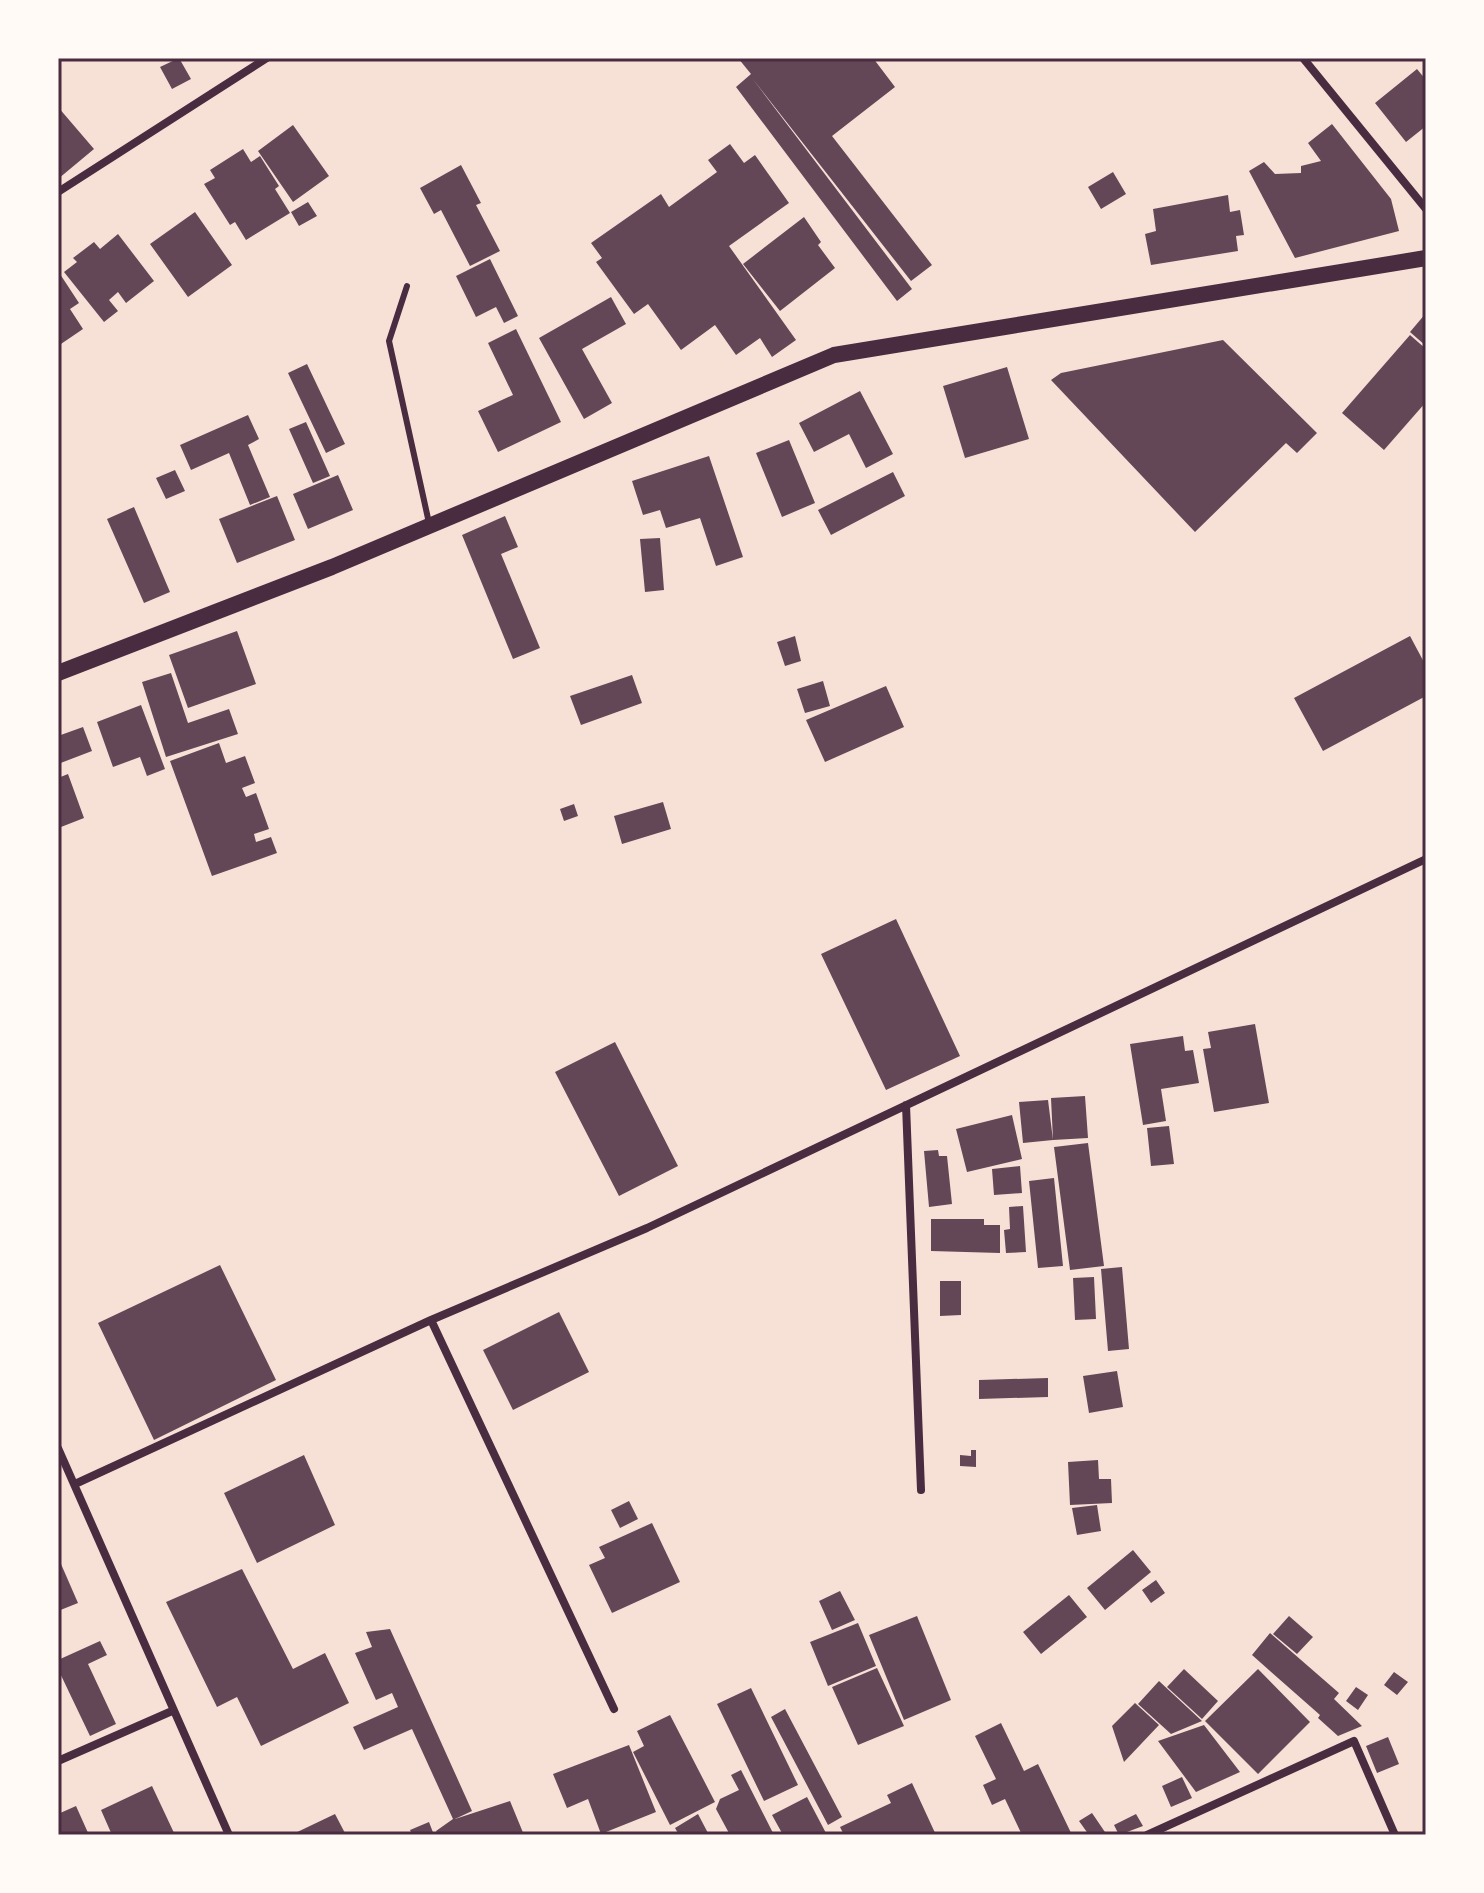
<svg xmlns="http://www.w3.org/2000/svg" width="1484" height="1893" viewBox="0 0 1484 1893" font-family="'Public Sans',sans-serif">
  <rect width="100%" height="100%" fill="#f7e1d7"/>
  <!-- building -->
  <path fill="#644757" d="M179 58 191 79 172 89 160 67Z
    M738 58H873L895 87 832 136 932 265 911 281 752 78 912 289 897 301 736 87 751 74Z
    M1417 69 1426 80V126L1406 142 1375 103Z
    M58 107 94 149 58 179Z
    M1332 124 1391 199 1399 231 1295 258 1249 171 1264 162 1275 174 1301 173V166L1321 161 1308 143Z
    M293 125 329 176 293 202 258 151Z
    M730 144 744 163 755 155 789 203 729 246 796 340 772 357 760 338 736 355 715 325 681 350 648 304 634 314 596 262 602 258 591 243 661 194 669 207 717 172 708 160Z
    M243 149 251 162 260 156 279 186 275 189 290 213 246 240 235 222 230 225 204 184 215 178 210 170Z
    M461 165 481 203 476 205 500 251 470 266 441 210 434 214 420 188Z
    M1113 172 1126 194 1101 209 1088 187Z
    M1228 195 1230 212 1240 210 1244 235 1236 236 1238 251 1151 265 1145 234 1156 231 1153 209Z
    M308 202 317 216 299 226 291 212Z
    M195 212 232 265 188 297 150 244Z
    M804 217 821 242 818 245 835 268 780 311 743 264Z
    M118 234 154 281 126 303 118 292 109 300 118 311 104 322 64 272 77 262 73 258 94 242 100 249Z
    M490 259 518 316 504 323 496 307 476 317 456 276Z
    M58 271 79 303 70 309 83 329 58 346Z
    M611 297 626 324 582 349 612 403 584 419 539 338Z
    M1426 313V346L1410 332Z
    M516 329 561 422 498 452 478 411 513 395 488 343Z
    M1410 335 1426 349V402L1384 450 1342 413Z
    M1223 340 1317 433 1297 453 1286 443 1195 532 1051 380 1061 373Z
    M307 364 345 444 326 453 288 373Z
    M1007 367 1029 439 965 458 943 386Z
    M860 391 893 454 866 468 849 434 814 452 799 423Z
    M248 415 259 439 248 445 270 497 250 505 229 453 191 470 180 445Z
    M306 422 330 476 313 483 289 429Z
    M789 440 815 503 782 517 756 453Z
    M709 456 743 557 716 566 700 518 666 528 660 510 643 515 632 481Z
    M175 470 185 491 166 499 156 478Z
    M893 472 905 496 831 535 818 510Z
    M338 475 353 510 308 529 293 494Z
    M277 496 295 540 237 563 219 519Z
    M134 507 170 592 144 603 107 519Z
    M505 516 518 547 501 554 540 648 513 659 462 535Z
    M660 538 664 590 645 592 640 539Z
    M237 631 256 684 188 708 169 655Z
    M795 636 801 661 785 666 777 642Z
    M1410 636 1426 666V696L1323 751 1294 698Z
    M171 673 188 723 229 709 238 734 166 757 142 682Z
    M632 675 642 703 581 725 570 696Z
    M823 681 830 706 805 713 797 689Z
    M886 686 904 727 825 762 806 720Z
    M141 705 165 769 147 776 140 757 113 767 97 722Z
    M83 727 92 751 58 764V736Z
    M219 743 226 763 245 756 255 783 242 788 246 797 256 793 269 829 254 834 256 842 271 837 277 853 212 876 170 761Z
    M68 774 84 818 61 827 58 778Z
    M663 802 671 829 622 844 614 816Z
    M574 804 578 816 564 821 560 809Z
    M896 919 960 1056 886 1090 821 954Z
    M1255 1024 1269 1103 1214 1112 1203 1049 1211 1048 1208 1032Z
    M1183 1036 1185 1051 1193 1050 1199 1083 1161 1089 1166 1121 1143 1125 1130 1044Z
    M615 1042 678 1166 619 1196 555 1072Z
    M1085 1096 1088 1138 1053 1140 1051 1098Z
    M1048 1100 1053 1140 1023 1143 1019 1102Z
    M1012 1115 1022 1159 967 1172 956 1129Z
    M1169 1126 1174 1164 1151 1166 1147 1128Z
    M1088 1143 1104 1266 1070 1270 1054 1147Z
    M938 1150 939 1156H947L952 1204 929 1207 924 1151Z
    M1020 1166 1022 1193 994 1195 992 1169Z
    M1054 1178 1063 1266 1038 1268 1029 1181Z
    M1023 1206 1026 1252 1006 1253 1004 1230 1010 1229 1009 1207Z
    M931 1219H984V1225H1000V1253L931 1251Z
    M220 1265 276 1380 154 1440 98 1323Z
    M1122 1267 1129 1349 1108 1351 1101 1269Z
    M1094 1277 1096 1319 1075 1320 1073 1278Z
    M940 1281H961V1315L940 1316Z
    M559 1312 589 1372 513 1410 483 1350Z
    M1117 1371 1123 1407 1089 1413 1083 1376Z
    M1048 1378V1397L979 1399V1380Z
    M971 1450H976V1467L960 1466V1455L971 1456Z
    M304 1455 335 1525 257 1563 224 1493Z
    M1098 1460 1099 1479H1111L1112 1503 1070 1505 1068 1462Z
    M629 1501 638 1519 620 1528 611 1510Z
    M1097 1505 1101 1531 1077 1535 1072 1508Z
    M652 1523 680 1582 612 1613 589 1565 605 1558 599 1547Z
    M1133 1550 1151 1572 1105 1610 1087 1588Z
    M61 1564 78 1603 58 1611V1565Z
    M242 1569 293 1669 325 1653 349 1703 261 1746 237 1697 217 1707 166 1602Z
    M1156 1580 1165 1593 1151 1603 1142 1590Z
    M840 1591 855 1620 832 1630 819 1601Z
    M1069 1595 1087 1617 1041 1654 1023 1632Z
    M917 1616 951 1700 904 1720 869 1635Z
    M1289 1616 1313 1637 1297 1654 1273 1634Z
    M858 1623 876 1666 828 1686 810 1642Z
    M390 1629 472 1811 455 1819 510 1801 524 1835H438L436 1831 453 1819 412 1729 364 1750 353 1727 398 1707 392 1693 376 1700 355 1653 372 1647 366 1632Z
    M1270 1633 1339 1693 1334 1699 1362 1726 1338 1736 1318 1718 1320 1715 1252 1655Z
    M100 1641 107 1655 88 1664 116 1724 90 1736 58 1669V1660Z
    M877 1668 904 1726 858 1745 832 1687Z
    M1184 1669 1218 1701 1202 1719 1167 1687Z
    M1258 1669 1310 1722 1258 1774 1205 1721Z
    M1394 1672 1408 1682 1397 1695 1384 1685Z
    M1159 1681 1202 1721 1171 1734 1138 1704Z
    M1356 1687 1368 1695 1358 1710 1346 1701Z
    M751 1688 798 1785 764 1801 717 1704Z
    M1135 1703 1159 1725 1124 1762 1112 1726Z
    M785 1709 842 1817 828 1825 771 1717Z
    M670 1715 715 1802 670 1825 633 1752 644 1746 637 1731Z
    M1001 1723 1024 1771 1038 1764 1072 1835H1022L1005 1799 992 1805 983 1785 996 1779 975 1736Z
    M1204 1725 1240 1772 1196 1792 1158 1741Z
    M1388 1737 1399 1764 1377 1773 1366 1746Z
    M629 1745 656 1812 601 1834 588 1799 567 1808 553 1774Z
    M741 1770 774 1835H730L716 1809 720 1799 739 1790 731 1775Z
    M1182 1777 1192 1798 1171 1807 1162 1786Z
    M912 1783 936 1835H844L840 1827 891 1803 887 1795Z
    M152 1786 175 1835H112L101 1810Z
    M807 1797 827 1835H783L772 1815Z
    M76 1806 89 1835H58V1814Z
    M1092 1813 1107 1835H1089L1079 1821Z
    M335 1814 346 1835H291Z
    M698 1814 709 1835H679L675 1828Z
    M1136 1814 1143 1826 1119 1835 1114 1825Z
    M429 1822 434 1835H412L410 1830Z"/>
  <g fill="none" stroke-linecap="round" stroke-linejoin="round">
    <!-- service -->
    <path stroke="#4a2c40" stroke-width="6" d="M407 286 389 341 429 523"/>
    <!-- minor -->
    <path stroke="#4a2c40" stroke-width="8" d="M1303 58 1426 209
      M58 192 267 58
      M906 1105 921 1490
      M431 1320 614 1709
      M58 1448 229 1835
      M75 1484 431 1320 647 1228 1426 859
      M58 1761 172 1711
      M1147 1835 1354 1741 1395 1835"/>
    <!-- secondary -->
    <path stroke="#4a2c40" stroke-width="16" d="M58 673 332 567 834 355 1426 258"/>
  </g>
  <!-- border -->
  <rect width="1484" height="1893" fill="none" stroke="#fffaf5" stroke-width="120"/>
  <rect x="60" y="60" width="1364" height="1773" fill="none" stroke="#4a2c40" stroke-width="3"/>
</svg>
